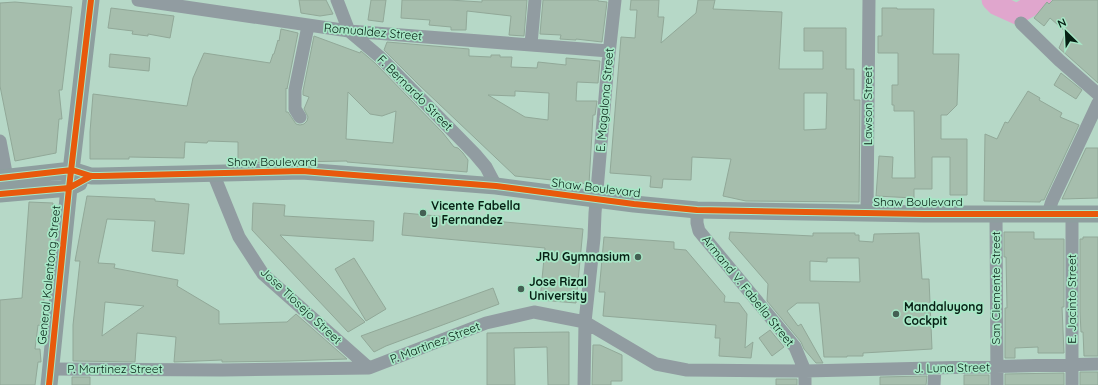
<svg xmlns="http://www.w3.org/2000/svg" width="1098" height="385" viewBox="0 0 1098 385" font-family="Quicksand,sans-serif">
  <rect width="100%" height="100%" fill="#b6d8c7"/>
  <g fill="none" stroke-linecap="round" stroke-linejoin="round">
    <!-- river -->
    <path stroke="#e0a6cd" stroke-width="21" d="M992 0 997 5 1017 14 1041 0"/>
  </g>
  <!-- building -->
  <path fill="#a6bead" stroke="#91a898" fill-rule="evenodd" d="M299 0H326L333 14 320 16 301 13Z
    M371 0H386L383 22 368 20Z
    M402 0H449L482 2V0H527L524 36 509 35 511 16 467 11 466 30H451V27L429 25 430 20 401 18Z
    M543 0H598V1L607 2 602 42 576 39V40L560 39 561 35 540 34Z
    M631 0H659L658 17H664L661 43 696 13 698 0H715L713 9 782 12 779 69H823V51H804V28H846V69H854V100H860L859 202 746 201 723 196 731 159 692 157 691 180 663 179 662 188 650 187 651 176 610 173 621 37 635 38 637 10H630ZM804 93H827L826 129 804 130Z
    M1053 0H1098V83L1059 48 1066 32 1050 18 1044 26 1034 18 1047 2 1049 4Z
    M15 2 72 7 62 90H59L62 119H59L56 153 15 161 0 86V3Z
    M111 8 174 16 170 38 148 34V36L132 34 133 31 108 28Z
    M882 8H897V9H934L933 54H959L957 105 947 115H941V139H967V195H950V157H932V189H914V198L876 196 879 156 893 157 892 178H915L914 111H894V105H892V85H898V53H878V36H882Z
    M281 29 298 33 287 89 286 88V112H288L296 124 300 125 304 124 307 121 308 117 304 109 309 97 303 95V91L314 36 360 53 361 51 375 63 443 133 454 147 458 148 463 153 468 160 467 172 347 162V161L238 163V142L208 141 207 143 185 142 184 158 129 157V159H90V132L93 94 187 106 193 78 204 53 270 63 273 54H274L278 40 279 41ZM348 92 370 114 382 116 396 111 393 143 346 139Z
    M387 42 469 49V56L491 57V55H500V57H512L511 67 537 68 538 62 566 65V58L600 61 598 83 577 82 576 101H597L595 115H593L589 184 515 176 419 85 384 50ZM515 91 549 93 548 120 525 117 488 95 515 96Z
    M110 54 150 58 149 71 109 67Z
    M1061 73 1082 90 1076 99 1054 85Z
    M1028 91 1040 98 1039 100 1062 113 1060 117 1079 125 1044 200H1041L1040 202 984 201 985 134 997 139 1005 122 1008 123Z
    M1086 148H1098V198L1062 199Z
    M87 196 155 199V201L189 204 184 254 152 251 155 221 107 219 98 263 115 264 114 268 178 280 177 286 219 311V324L287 322 296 314 347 359 289 361 222 362V360L174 362 176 337 137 333 135 362 73 361V325L80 261H75ZM105 302 144 306 102 336Z
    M29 202 53 203 46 298H44L42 326 38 325 35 349H40L41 362H38L35 385H0V300L22 298Z
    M253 203 285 205 284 216 374 221 373 241 280 235 365 322 348 332 252 230Z
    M404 213 583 229 576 303 540 300 545 248 402 235Z
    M730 232 813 236V233H855V235H859V241L873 242 874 234 919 233 922 279H929L932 349 863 353V356H847V357H824L819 303H797L787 311 798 326 801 324 823 363H816L804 349 801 342 767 301 768 284 729 239ZM827 258H859L860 282 810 281V261L827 262Z
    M1004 232H1034V239H1064V307H1062L1064 353H1038V347L1015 348V358H1005V308H1007L1006 257H1004Z
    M604 237 674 242V249L686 250 725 296 724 302 739 303 747 314 745 348 753 342 751 358 719 356 720 338H715L716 325 603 316 605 292H599Z
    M1083 237H1098V356H1084L1083 332H1081L1080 312V239H1083Z
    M354 258 386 309 366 321 335 269Z
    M493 288 499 304 386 346 374 352 361 336Z
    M770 330 784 347 772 356 759 338Z
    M569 332V385H548L547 347 514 348 515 385H487V333Z
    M593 345H600L622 355V381H611V385H592Z
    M1080 372H1098V385H1080Z
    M1064 373V385H1005V374Z
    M964 375H989V385H964Z
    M927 376 926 385H880V377Z
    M72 377H90V385H72Z
    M776 379H797V385H776Z"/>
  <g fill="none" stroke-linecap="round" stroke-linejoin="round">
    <!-- minor -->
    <path stroke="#919ca1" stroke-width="13" d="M138 0 349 31 609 51
      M337 0 349 31 380 57 475 154 486 167 496 186
      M1021 23 1059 60 1098 94
      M531 44 535 0
      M300 117 295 109V90L308 26
      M0 141 7 178
      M213 173 239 237 263 274 369 368
      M697 210V223L699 231 795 347 805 371V385
      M867 213 869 0
      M996 214 997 385
      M1048 214 1052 201 1098 103
      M1072 214V385
      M50 369 222 370 369 368 486 323 534 312 585 322 656 364 687 370 805 371 1098 364
      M584 385 585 322 594 238 595 213 608 63 615 0
      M934 385 935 368"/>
    <!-- major -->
    <path stroke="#8e9e9f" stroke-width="17" d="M0 178 72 170 91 176H99L302 171 496 186 634 204 697 210 924 214H1098
      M0 194 69 188 79 183
      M49 385 69 188 91 0"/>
    <defs>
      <path id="cycleway" d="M0 178 72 170 91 176H99L302 171 496 186 634 204 697 210 924 214H1098
        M0 194 69 188 91 176
        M49 385 69 188 91 0"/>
    </defs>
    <!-- cycleway casing -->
    <use href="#cycleway" stroke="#a7e7c6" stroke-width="8"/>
    <!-- cycleway -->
    <use href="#cycleway" stroke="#e8590c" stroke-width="6"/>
  </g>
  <!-- markers -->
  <g fill="#446053" stroke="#a7e7c6" stroke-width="1.5">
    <circle cx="423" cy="213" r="4"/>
    <circle cx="638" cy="257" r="4"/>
    <circle cx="521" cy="289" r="4"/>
    <circle cx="896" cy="314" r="4"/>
  </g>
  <g text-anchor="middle" stroke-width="3.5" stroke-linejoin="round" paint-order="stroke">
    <!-- street labels -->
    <g font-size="12" fill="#062014" stroke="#a7e7c6">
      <text transform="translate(373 32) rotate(5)" y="4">Romualdez Street</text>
      <text transform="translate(415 93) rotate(45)" y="4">F. Bernardo Street</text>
      <text transform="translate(605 100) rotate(-85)" y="4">E. Magalona Street</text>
      <text transform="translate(868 106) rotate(-90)" y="4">Lawson Street</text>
      <text x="272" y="166">Shaw Boulevard</text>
      <text transform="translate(596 188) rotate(7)" y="4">Shaw Boulevard</text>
      <text x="918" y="206">Shaw Boulevard</text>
      <text transform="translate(49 275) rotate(-84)" y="4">General Kalentong Street</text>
      <text transform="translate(996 288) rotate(-90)" y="4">San Clemente Street</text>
      <text transform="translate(748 291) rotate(51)" y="4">Armand V. Fabella Street</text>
      <text transform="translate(1072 299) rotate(-90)" y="4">E. Jacinto Street</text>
      <text transform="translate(301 306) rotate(43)" y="4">Jose Tiosejo Street</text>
      <text transform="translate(435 343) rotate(-21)" y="4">P. Martinez Street</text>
      <text transform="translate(952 368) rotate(-1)" y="4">J. Luna Street</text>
      <text x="115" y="373">P. Martinez Street</text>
    </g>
    <!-- poi labels -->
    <g font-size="12" font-weight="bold" fill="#062014" stroke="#a7e7c6" text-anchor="start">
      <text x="431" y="210">Vicente Fabella<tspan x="431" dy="14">y Fernandez</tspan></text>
      <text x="630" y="261" text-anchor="end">JRU Gymnasium</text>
      <text x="529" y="286">Jose Rizal<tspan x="529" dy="14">University</tspan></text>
      <text x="904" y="311">Mandaluyong<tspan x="904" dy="14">Cockpit</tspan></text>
    </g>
  </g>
  <!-- north arrow -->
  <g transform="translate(1066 32) rotate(336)" stroke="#a7e7c6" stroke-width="3" paint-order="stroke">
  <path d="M0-3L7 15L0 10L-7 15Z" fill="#062014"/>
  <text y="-6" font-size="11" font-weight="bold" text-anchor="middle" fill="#062014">N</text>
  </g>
</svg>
